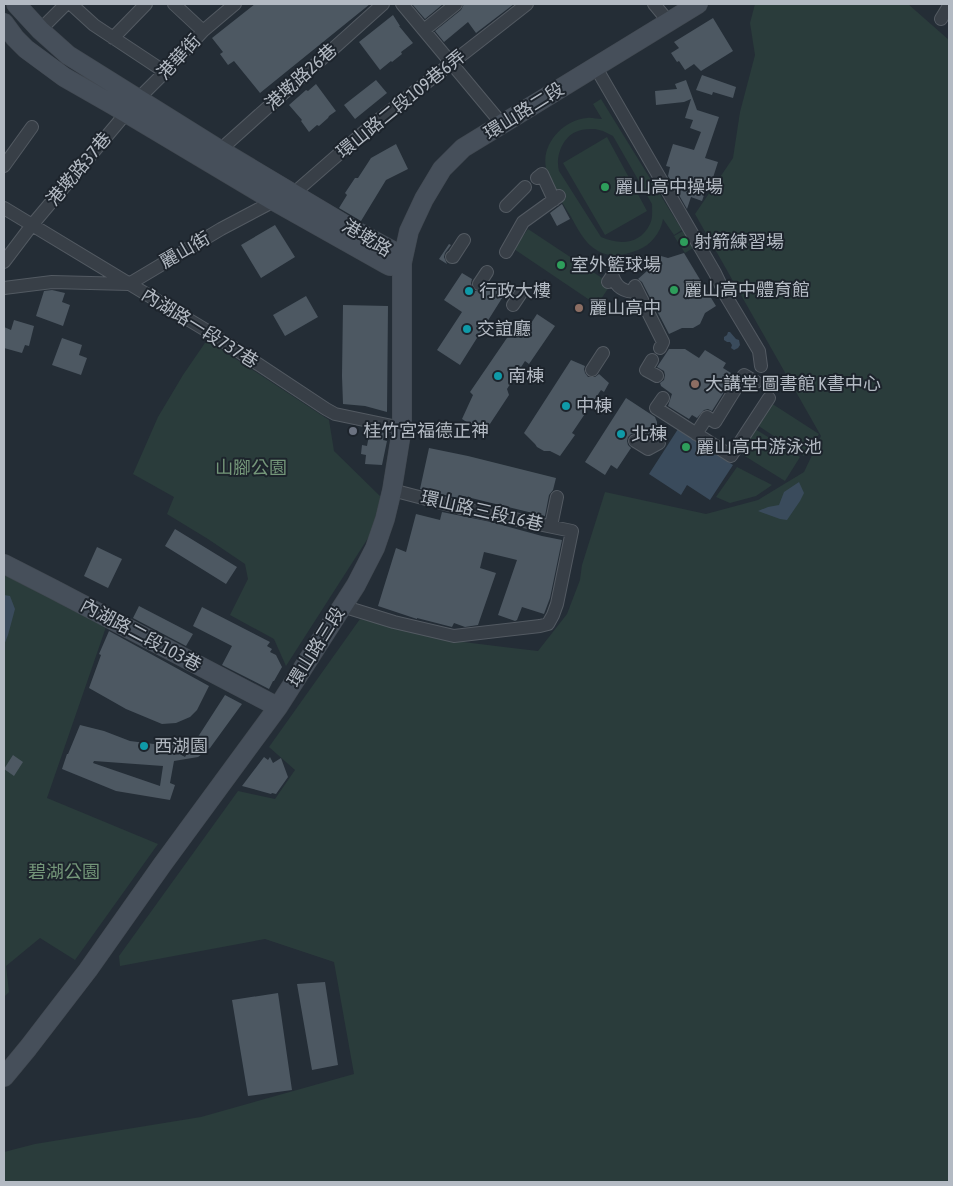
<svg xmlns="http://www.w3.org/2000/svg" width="953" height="1186" viewBox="0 0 953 1186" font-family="'Asap Condensed','Noto Sans TC',sans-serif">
  <rect width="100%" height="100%" fill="#242d36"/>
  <!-- green -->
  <path fill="#2a3c3b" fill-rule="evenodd" d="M755 4H908L949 40V1182H4V1152L35 1144 201 1117 354 1074 334 962 265 939 120 966 119 956 238 791 275 799 295 770 269 747 360 619 455 641 538 651 567 614 580 580 582 565 605 492 706 514 758 500 804 472 821 436 695 214 733 158 740 112 755 55 750 23Z
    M601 99 682 230 674 235 663 219C661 232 651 245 638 250 625 255 611 258 598 251 583 243 577 226 568 212 561 200 548 182 546 168 541 144 563 120 587 118 591 117 597 119 602 119L593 104ZM595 129 603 131 613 136 652 204C652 210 653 218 650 224 640 245 619 245 601 237L559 171C555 156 563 136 578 131 584 129 589 129 595 129Z
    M607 137 647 211 605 235 563 163Z
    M528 229 611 284 597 305 514 249Z
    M683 231 693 248 685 253 674 236Z
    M207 340 329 420 334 451 382 498 370 535 286 666 274 639 230 615 248 579 245 564 208 539 167 514 174 497 133 474 158 417 183 375Z
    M771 403 819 434 804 456 757 425Z
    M755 429 800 457 785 481 740 453Z
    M737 467 772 485 756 496 730 503 716 497Z
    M4 572 106 627 47 798 158 844 75 960 40 938 6 966 9 992 4 997Z"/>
  <!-- water -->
  <path fill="#3a4b5c" d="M728 332H730L736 339 739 340 740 345 738 348 734 350 731 348 732 345 730 342H727L724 340V337L727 335Z
    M678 429 733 465 710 500 687 485 681 495 649 474Z
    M799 482 804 493 800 501 787 520 780 519 758 511 768 507 779 505 784 492Z
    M4 595 10 596 15 609 8 635 4 645Z"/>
  <!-- building -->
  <path fill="#4d5862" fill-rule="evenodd" d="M255 4H370L260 93 234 61 228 65 220 54 223 52 212 38Z
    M412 4H443L425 19Z
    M464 4H514L476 33 468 22 444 42 435 31 461 10Z
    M393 15 400 26H399L413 43 401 52 402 54 392 62 391 61 380 70 359 42Z
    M713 18 733 51 701 71 694 64 685 70 679 61 677 62 671 53 679 48 674 42Z
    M702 75 736 87 733 98 713 92 712 95 696 90Z
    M376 80 387 93 355 119 344 105Z
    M686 80 697 110 719 117 705 158 718 162 710 187 707 186 702 201 691 197 687 209 679 195 681 188 674 186 668 176 670 167 666 166 673 144 694 150 701 132 690 128 693 120 685 118 691 99 684 102 656 105 655 91 677 89 675 84Z
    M316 84 336 111 329 116 328 118 319 126 317 125 309 132 301 121 302 120 289 105 306 90 308 91Z
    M396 144 408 169 386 180 361 221 339 208 347 195 345 193 355 178H358L371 158Z
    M562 204 570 219 557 226 550 213Z
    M275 225 295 257 261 278 241 245Z
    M449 244 451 245 445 253 444 257 447 264 439 259Z
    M684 253 716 306 705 313 700 324 693 328H682L669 334 642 282 638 279 647 271 651 262 661 256 668 258Z
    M462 273 472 279 471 283 472 287 475 291H482L486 288 488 290 494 281 504 287 500 293 504 295 460 365 437 350 462 312 444 300Z
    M52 290 65 293 62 302 70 305 63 326 36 316 44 291Z
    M306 296 318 317 285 336 273 315Z
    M343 305 388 306 387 412 365 406 343 404 342 376Z
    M537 314 555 326 529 364 525 361 507 389 509 395 484 433 462 419 473 395 470 392 513 329 524 334Z
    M14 320 34 326 29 346 25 345 22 353 4 348V327L11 330Z
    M62 338 82 345 79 355 87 358 81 375 52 365Z
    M669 349H685L699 358 705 350 726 363 723 368 731 373 726 382 729 384 712 411 708 409 704 410 697 418 692 415 689 419 668 406 672 394 661 386 660 383 664 380 665 375 664 371 657 367Z
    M571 360 585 366 584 369 585 373 588 377H595L599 374 609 383 604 392 601 390 572 433 575 435 560 456 550 451H544L537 447 535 444 524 433Z
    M626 398 655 417 657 422V428L651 437 641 431 640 434 635 433 631 434 628 437 627 441 628 445 631 448 617 469 611 465 605 475 585 462Z
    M370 430 385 433 383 440 387 441 382 465 365 464 366 455 361 454 362 445 367 446Z
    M429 448 468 456 556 478 553 490 549 495 545 516 459 495 458 498 420 489Z
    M442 512 491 522 542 536 562 540 550 598 544 614 522 607 517 620 515 621 498 615 517 560 484 552 480 568 496 573 478 625 465 627 454 623 452 627 417 618V619L378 606 396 548 406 552 416 514 440 520Z
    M175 529 237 567 226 584 165 546Z
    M97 547 122 559 108 588 84 576Z
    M139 606 193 634 186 646 133 618Z
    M202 607 270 642 267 646 272 649 270 652 276 655 282 667 274 681H273L269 689 222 665 232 646 193 626Z
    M109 631 209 686 197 710 190 717 176 723 162 724 126 709 89 688 101 655 99 654Z
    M225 695 242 704 210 748 198 757 174 761 170 783 175 785 170 800 116 791 62 769 67 754H68L80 725 104 731 130 741 154 744 181 741 176 752 185 757ZM94 761 163 766 160 786 93 763Z
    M13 755 23 762 14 776 4 769Z
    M264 757 268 760 270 757 273 763 281 758 288 777 276 794 272 793 271 794 242 786Z
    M325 982 338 1065 312 1070 297 984Z
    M278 993 292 1090 248 1096 232 1000Z"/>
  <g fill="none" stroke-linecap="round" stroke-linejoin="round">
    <defs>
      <path id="street" d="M71 4 94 25 165 72
        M174 4 203 31
        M402 4 502 124
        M654 4 669 22
        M941 19 949 6
        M40 30 66 4
        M424 30 456 4
        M113 38 146 4
        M595 66 715 273 726 296 759 351 761 366
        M220 150 383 4
        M4 166 32 127
        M537 178 542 174 554 200
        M506 206 525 187
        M4 208 214 335 326 409 335 414 402 428
        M506 252 523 222 559 196
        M452 257H453L464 240
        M4 262 32 225 138 99 165 72 203 31 235 4
        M608 282 612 276 613 277C617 289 626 292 637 292
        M479 284 487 272
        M635 286 663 342 660 348
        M4 288 52 282 129 284 221 229 274 201 293 194 372 125 527 4
        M513 305 521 293
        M652 360 646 370 657 376
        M592 370 603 353
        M663 398 656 408 731 456 769 398
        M696 434 707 417 715 422 744 375 756 382
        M635 441 648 449 659 443
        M551 526 557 497
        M342 606 394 622 454 636 540 626 548 624 553 615 557 604 572 531 461 508 392 490"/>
      <path id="secondary" d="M16 4 40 30 68 55 220 150 349 227 395 252 402 263
        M4 23 15 38 26 49 64 77 113 105 274 201 386 264 390 266 402 263
        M4 564 53 589 278 707
        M4 1077 28 1048 88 970 162 865 278 707 356 585 375 548 385 519 392 490 402 428V263L409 231 424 199 442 169 463 148 698 4"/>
    </defs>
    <!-- street casing -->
    <use href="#street" stroke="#535a62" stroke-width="14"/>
    <!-- secondary casing -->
    <use href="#secondary" stroke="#414850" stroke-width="20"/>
    <!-- street -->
    <use href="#street" stroke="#383f47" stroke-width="12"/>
    <!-- secondary -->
    <use href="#secondary" stroke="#464f5a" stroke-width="19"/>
  </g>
  <!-- markers -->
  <g fill="#2e9e5b" stroke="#1d242c" stroke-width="2">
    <circle cx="605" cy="187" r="5"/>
    <circle cx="684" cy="242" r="5"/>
    <circle cx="561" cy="265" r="5"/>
    <circle cx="674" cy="290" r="5"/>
    <circle cx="686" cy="447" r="5"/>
  </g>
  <g fill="#0f9aa8" stroke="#1d242c" stroke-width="2">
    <circle cx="469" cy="291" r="5"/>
    <circle cx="467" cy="329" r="5"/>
    <circle cx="498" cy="376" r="5"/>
    <circle cx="566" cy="406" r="5"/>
    <circle cx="621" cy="434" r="5"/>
    <circle cx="144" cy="746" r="5"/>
  </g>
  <g fill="#8d6e63" stroke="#1d242c" stroke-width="2">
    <circle cx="579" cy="308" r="5"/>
    <circle cx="695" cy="384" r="5"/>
  </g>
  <circle fill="#6b7280" stroke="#1d242c" stroke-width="2" cx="353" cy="431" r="5"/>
  <g text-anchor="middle" stroke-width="4" stroke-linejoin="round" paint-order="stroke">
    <!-- street labels -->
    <g font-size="18" fill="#b3bac3" stroke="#1d242c">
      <text transform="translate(179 57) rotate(-47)" y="6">港華街</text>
      <text transform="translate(301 77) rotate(-42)" y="6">港墘路26巷</text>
      <text transform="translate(401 104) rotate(-39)" y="6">環山路二段109巷6弄</text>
      <text transform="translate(524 111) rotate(-32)" y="6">環山路二段</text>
      <text transform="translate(79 169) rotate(-50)" y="6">港墘路37巷</text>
      <text transform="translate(367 238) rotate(31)" y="6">港墘路</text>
      <text transform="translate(185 250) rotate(-30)" y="6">麗山街</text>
      <text transform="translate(200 328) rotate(32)" y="6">內湖路一段737巷</text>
      <text transform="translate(482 511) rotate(13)" y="6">環山路三段16巷</text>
      <text transform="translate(141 635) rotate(28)" y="6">內湖路二段103巷</text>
      <text transform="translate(316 647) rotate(-58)" y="6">環山路三段</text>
    </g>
    <!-- poi labels -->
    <g font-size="18" fill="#b3bac3" stroke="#1d242c" text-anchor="start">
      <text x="615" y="193">麗山高中操場</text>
      <text x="694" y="248">射箭練習場</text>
      <text x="571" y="271">室外籃球場</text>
      <text x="684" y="296">麗山高中體育館</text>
      <text x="479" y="297">行政大樓</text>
      <text x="589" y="314">麗山高中</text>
      <text x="477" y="335">交誼廳</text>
      <text x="508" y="382">南棟</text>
      <text x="705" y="390">大講堂 圖書館 K書中心</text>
      <text x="576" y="412">中棟</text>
      <text x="363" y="437">桂竹宮福德正神</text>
      <text x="631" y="440">北棟</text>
      <text x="696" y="453">麗山高中游泳池</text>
      <text x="154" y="752">西湖園</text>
    </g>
    <!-- park labels -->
    <g font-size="18" fill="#749679" stroke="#1d242c">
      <text x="251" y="474">山腳公園</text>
      <text x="64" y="878">碧湖公園</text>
    </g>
  </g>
  <!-- border -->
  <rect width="953" height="1186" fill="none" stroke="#b3bac3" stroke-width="10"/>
</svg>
